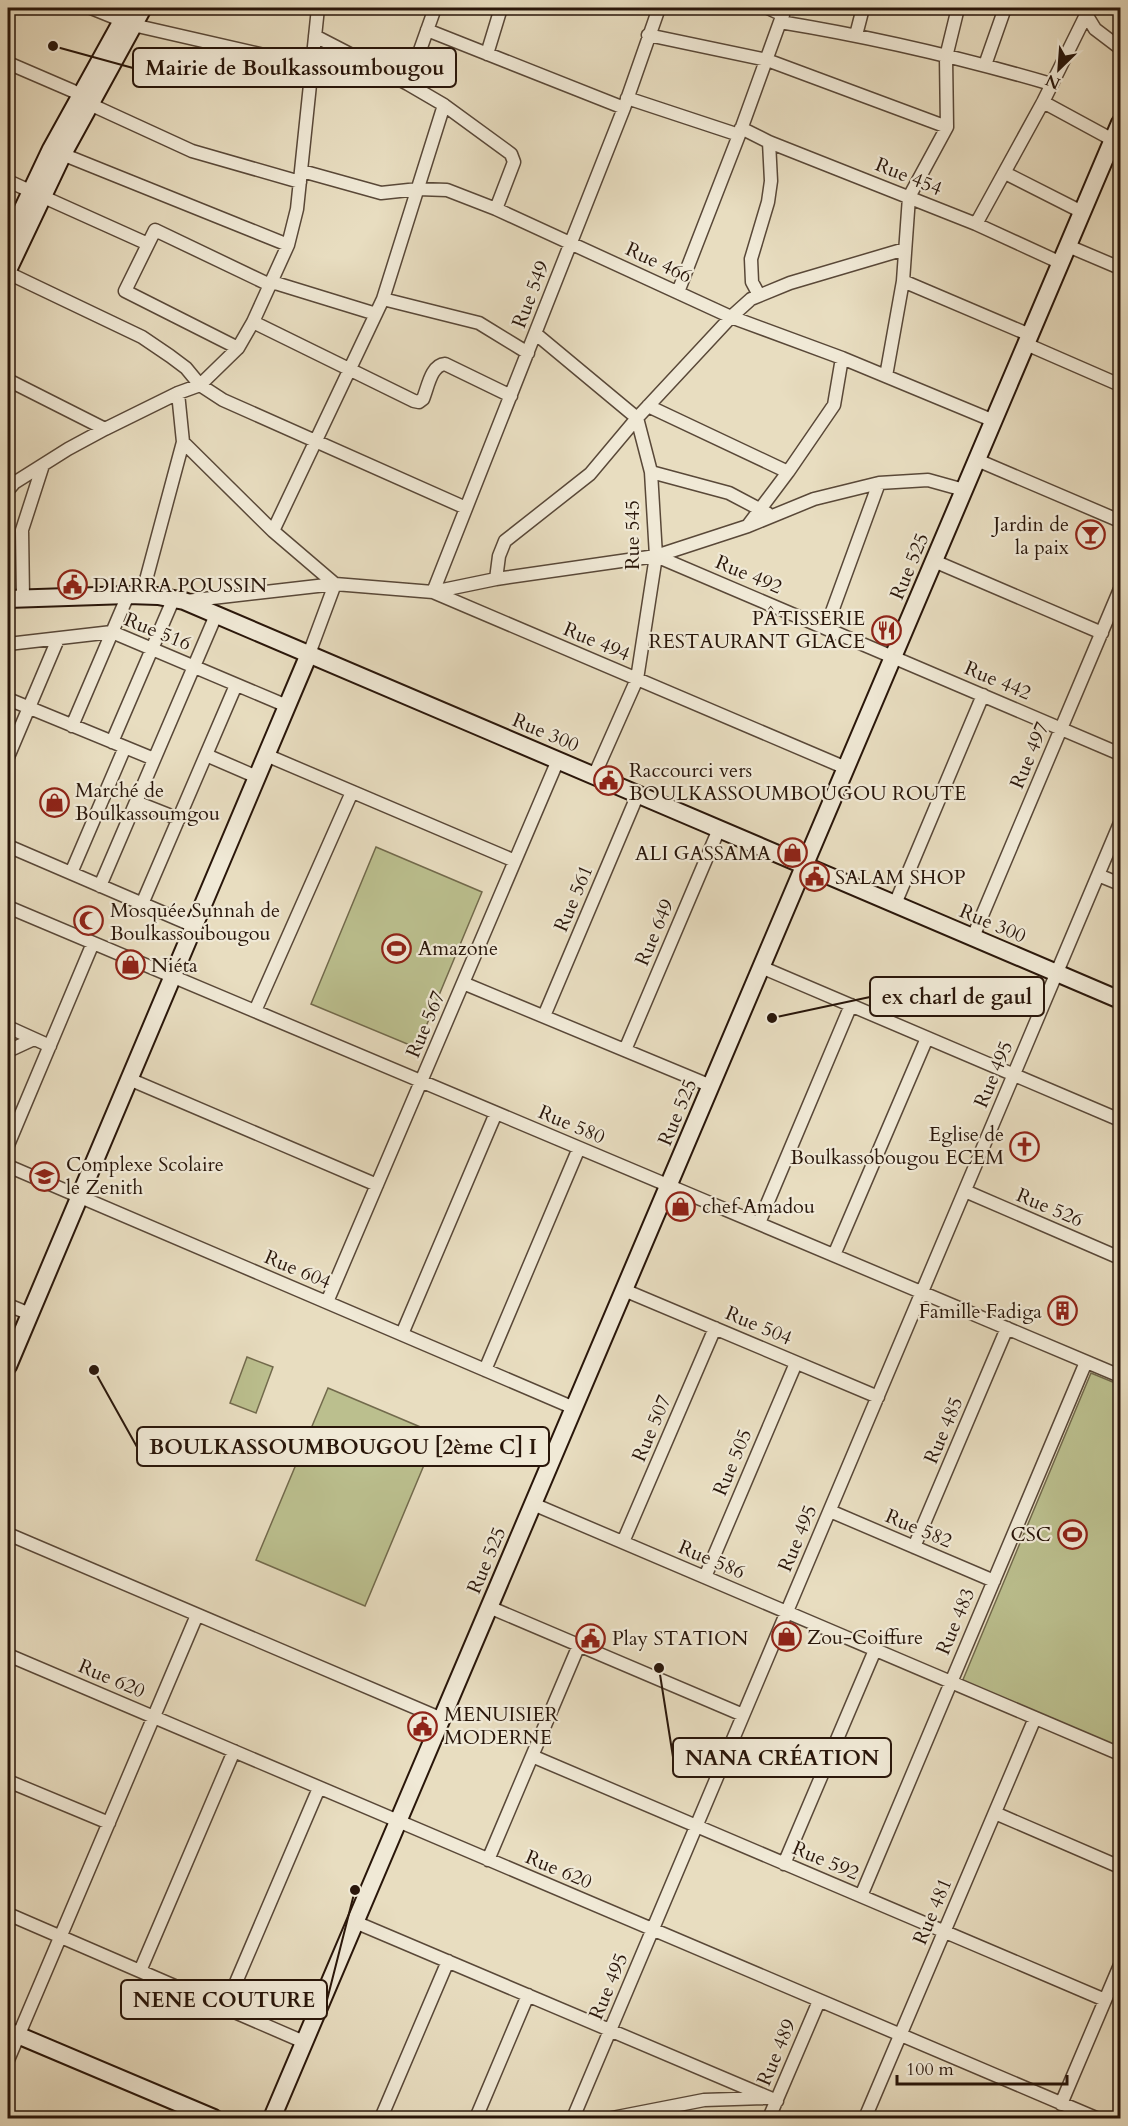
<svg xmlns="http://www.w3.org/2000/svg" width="1128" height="2126" viewBox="0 0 1128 2126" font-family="Cardo,serif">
  <rect width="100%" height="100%" fill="#e8ddc0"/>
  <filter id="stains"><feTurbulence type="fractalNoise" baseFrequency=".00333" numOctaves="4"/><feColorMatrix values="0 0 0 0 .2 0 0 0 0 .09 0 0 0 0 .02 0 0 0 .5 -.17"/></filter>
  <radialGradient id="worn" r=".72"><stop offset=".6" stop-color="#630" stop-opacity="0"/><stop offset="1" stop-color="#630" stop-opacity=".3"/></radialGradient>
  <!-- green -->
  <path fill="#bbbf8e" stroke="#726a4c" stroke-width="1.5" d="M376 847 482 892 417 1048 311 1004Z
    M247 1357 273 1367 256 1413 230 1403Z
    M1091 1373 1120 1385V1749L962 1682Z
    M328 1388 437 1434 365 1606 256 1560Z"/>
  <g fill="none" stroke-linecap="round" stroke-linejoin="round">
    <defs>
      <path id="street" d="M91 8 133 25 312 66
        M659 8 624 108 433 592 846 768
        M768 8 783 15
        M1084 11 1095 29 1120 48
        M780 22C872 37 962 58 1051 84
        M427 30 624 108
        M648 35 767 60 947 127
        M856 35 863 8
        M315 36 408 84 444 105 511 154 514 162 496 209
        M487 54 501 8
        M8 63 73 91
        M985 65 1005 8
        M408 84 435 8
        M627 98 739 135
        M83 101 192 151 300 182
        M1043 102 1113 140
        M741 128 769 142 976 224 1061 263
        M57 152 288 245
        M302 171 381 193 418 189 447 190 496 209 731 317 842 358 994 421
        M1005 173 1082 212
        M8 181 148 244
        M976 224 1043 102 1086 15
        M1068 246 1120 268
        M8 273 142 337 170 356 186 368 200 385 223 400 466 508
        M903 281 1030 335
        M272 282 376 314
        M678 292 739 135 785 8
        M759 295 752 282 751 259 768 202 771 181 769 142
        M383 299 479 323 528 353
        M253 322 414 401 419 402 423 399C428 387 431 365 445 364L511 396
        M536 334 637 418 651 472 656 556 637 679 594 776
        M1026 344 1120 385
        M238 348 125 291 155 230 270 285
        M886 376 903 281 909 197 947 127 946 57 958 8
        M8 380 105 429
        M178 393 183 442 273 531 335 584 309 654
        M648 406 788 472
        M977 460 1120 521
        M651 472 729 493 767 513
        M8 490 14 483 68 449 105 429 178 393 200 385 238 348 253 322 288 245 297 209 318 8
        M749 524 788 472 834 405 842 358
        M273 531 383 299 444 105
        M656 556 1120 754
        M934 561 1102 633
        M496 579 499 556 505 541 590 474 637 418 731 317 751 299 790 283 905 249
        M142 595 183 442
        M23 598 22 530 43 465
        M186 601 335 584 433 592 496 579 656 556 748 526 814 499 879 483 928 480 964 490
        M826 628 879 483
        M8 644 112 632 287 706
        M8 699 154 759
        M72 726 128 595
        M112 742 173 600
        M206 755 257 777
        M266 755 515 861
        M8 757 58 639
        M136 802 179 819
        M8 846 194 926
        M71 873 125 747
        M1098 875 1120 884
        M100 886 216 615
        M142 904 236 685
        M895 904 983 695
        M8 907 1120 1376
        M973 937 1120 589
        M761 967 1120 1120
        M463 983 711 1086
        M255 1011 352 792
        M544 1016 638 794
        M8 1027 50 1046
        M625 1050 719 829
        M8 1051 34 1039
        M129 1079 377 1185
        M8 1145 93 943
        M8 1166 574 1408
        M965 1191 1120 1258
        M759 1223 851 1005
        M834 1255 927 1038
        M624 1290 878 1397
        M327 1302 558 760
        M8 1305 30 1314
        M402 1334 496 1113
        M485 1370 579 1148
        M533 1504 1120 1754
        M830 1511 994 1581
        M8 1534 442 1719
        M623 1542 715 1328
        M914 1547 1007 1328
        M705 1577 796 1363
        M489 1607 743 1715
        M8 1655 1096 2118
        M532 1756 1105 2000
        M8 1781 109 1823
        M995 1813 1120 1867
        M488 1860 579 1645
        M784 1864 875 1650
        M861 1896 1086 1362
        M8 1914 304 2042
        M355 1922 777 2101
        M140 1971 234 1751
        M225 2008 319 1788
        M8 2060 197 1615
        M1061 2104 1120 1965
        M381 2118 448 1961
        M476 2118 528 1995
        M573 2118 1120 823
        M612 2118 704 2100 765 2098
        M769 2118 819 2001
        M865 2118 1035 1718"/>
      <path id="secondary" d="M8 240 51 149 129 8
        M8 270 63 154 143 8
        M8 599 128 595 158 596 184 601 1120 1000
        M8 1366 309 654
        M8 2031 214 2118
        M272 2118 1120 123"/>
    </defs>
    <!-- street casing -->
    <use href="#street" stroke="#594838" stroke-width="15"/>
    <!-- secondary casing -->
    <use href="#secondary" stroke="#29160a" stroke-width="20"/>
    <!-- street -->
    <use href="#street" stroke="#f0e9d6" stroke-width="12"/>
    <!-- secondary -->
    <use href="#secondary" stroke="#f0e9d6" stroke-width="16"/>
  </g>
  <!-- icons -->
  <defs>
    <symbol id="bar-ring" viewBox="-11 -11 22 22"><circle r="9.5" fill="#f0e9d6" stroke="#8f2418" stroke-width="1.5"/><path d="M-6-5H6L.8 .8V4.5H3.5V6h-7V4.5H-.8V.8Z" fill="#8f2418"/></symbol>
    <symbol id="civic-ring" viewBox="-11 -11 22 22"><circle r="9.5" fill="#f0e9d6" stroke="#8f2418" stroke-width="1.5"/><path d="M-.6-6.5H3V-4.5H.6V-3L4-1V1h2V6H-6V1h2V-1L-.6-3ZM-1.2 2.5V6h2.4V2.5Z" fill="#8f2418"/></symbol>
    <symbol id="restaurant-ring" viewBox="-11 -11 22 22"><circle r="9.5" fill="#f0e9d6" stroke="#8f2418" stroke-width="1.5"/><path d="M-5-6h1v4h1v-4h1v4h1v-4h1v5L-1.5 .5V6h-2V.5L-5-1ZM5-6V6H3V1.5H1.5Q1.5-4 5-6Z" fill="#8f2418"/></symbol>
    <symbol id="shop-ring" viewBox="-11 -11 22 22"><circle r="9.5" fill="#f0e9d6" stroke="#8f2418" stroke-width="1.5"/><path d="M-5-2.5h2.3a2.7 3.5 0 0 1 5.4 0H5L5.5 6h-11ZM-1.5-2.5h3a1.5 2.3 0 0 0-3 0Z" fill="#8f2418"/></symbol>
    <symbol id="mosque-ring" viewBox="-11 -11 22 22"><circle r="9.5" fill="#f0e9d6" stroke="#8f2418" stroke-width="1.5"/><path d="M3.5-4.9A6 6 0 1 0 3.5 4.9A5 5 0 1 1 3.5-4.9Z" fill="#8f2418"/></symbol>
    <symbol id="stadium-ring" viewBox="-11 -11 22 22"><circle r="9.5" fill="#f0e9d6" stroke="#8f2418" stroke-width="1.5"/><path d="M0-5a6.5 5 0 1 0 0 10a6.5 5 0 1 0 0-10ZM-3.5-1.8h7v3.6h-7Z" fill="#8f2418"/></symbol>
    <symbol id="church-ring" viewBox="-11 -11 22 22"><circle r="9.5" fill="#f0e9d6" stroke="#8f2418" stroke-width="1.5"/><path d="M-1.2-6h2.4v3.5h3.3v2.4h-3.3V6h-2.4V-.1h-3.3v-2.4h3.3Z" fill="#8f2418"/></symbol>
    <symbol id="school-ring" viewBox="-11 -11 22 22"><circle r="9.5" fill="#f0e9d6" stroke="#8f2418" stroke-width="1.5"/><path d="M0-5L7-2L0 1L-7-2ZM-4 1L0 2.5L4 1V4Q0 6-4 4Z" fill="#8f2418"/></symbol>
    <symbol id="building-ring" viewBox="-11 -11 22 22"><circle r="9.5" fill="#f0e9d6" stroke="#8f2418" stroke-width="1.5"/><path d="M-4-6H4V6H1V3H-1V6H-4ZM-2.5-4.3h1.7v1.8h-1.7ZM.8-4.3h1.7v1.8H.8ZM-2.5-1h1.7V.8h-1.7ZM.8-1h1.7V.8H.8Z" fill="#8f2418"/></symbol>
  </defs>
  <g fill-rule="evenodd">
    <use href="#bar-ring" x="1074" y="518" width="33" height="33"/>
    <use href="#civic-ring" x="56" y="568" width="33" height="33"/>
    <use href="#restaurant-ring" x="870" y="614" width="33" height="33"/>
    <use href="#civic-ring" x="592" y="764" width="33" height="33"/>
    <use href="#shop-ring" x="38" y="786" width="33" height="33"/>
    <use href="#shop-ring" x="776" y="836" width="33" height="33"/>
    <use href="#civic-ring" x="798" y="860" width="33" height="33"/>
    <use href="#mosque-ring" x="72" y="904" width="33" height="33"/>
    <use href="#stadium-ring" x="380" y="932" width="33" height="33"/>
    <use href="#shop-ring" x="114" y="948" width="33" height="33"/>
    <use href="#church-ring" x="1008" y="1130" width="33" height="33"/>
    <use href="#school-ring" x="28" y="1160" width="33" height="33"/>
    <use href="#shop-ring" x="664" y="1190" width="33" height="33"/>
    <use href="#building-ring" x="1046" y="1294" width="33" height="33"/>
    <use href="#stadium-ring" x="1056" y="1518" width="33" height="33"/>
    <use href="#shop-ring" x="770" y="1620" width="33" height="33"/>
    <use href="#civic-ring" x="574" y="1622" width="33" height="33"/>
    <use href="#civic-ring" x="406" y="1710" width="33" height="33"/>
  </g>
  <g text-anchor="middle" stroke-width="4.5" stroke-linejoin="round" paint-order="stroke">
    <!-- street labels -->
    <g font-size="20" fill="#29160a" stroke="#f0e9d6">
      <text transform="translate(909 176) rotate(22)" y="7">Rue 454</text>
      <text transform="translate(659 262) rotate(25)" y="7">Rue 466</text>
      <text transform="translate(530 294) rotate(-69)" y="7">Rue 549</text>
      <text transform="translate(632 535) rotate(-90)" y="7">Rue 545</text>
      <text transform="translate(909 566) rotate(-67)" y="7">Rue 525</text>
      <text transform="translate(749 574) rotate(23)" y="7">Rue 492</text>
      <text transform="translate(158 631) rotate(22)" y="7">Rue 516</text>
      <text transform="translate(597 641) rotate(23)" y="7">Rue 494</text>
      <text transform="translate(998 680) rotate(23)" y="7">Rue 442</text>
      <text transform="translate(546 732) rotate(23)" y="7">Rue 300</text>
      <text transform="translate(1029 755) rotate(-67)" y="7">Rue 497</text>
      <text transform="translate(573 898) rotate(-67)" y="7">Rue 561</text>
      <text transform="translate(993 923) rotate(23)" y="7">Rue 300</text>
      <text transform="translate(654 932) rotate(-67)" y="7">Rue 649</text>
      <text transform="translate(425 1024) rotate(-67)" y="7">Rue 567</text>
      <text transform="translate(993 1074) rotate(-67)" y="7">Rue 495</text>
      <text transform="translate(677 1112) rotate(-67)" y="7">Rue 525</text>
      <text transform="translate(572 1124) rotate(23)" y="7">Rue 580</text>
      <text transform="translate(1050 1207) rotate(23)" y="7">Rue 526</text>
      <text transform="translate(298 1269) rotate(23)" y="7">Rue 604</text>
      <text transform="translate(759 1325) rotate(23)" y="7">Rue 504</text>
      <text transform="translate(651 1428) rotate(-67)" y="7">Rue 507</text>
      <text transform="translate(943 1430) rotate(-67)" y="7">Rue 485</text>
      <text transform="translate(732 1462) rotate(-67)" y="7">Rue 505</text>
      <text transform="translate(919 1528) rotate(23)" y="7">Rue 582</text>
      <text transform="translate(797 1538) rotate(-67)" y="7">Rue 495</text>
      <text transform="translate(712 1559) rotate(23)" y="7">Rue 586</text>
      <text transform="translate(486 1560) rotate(-67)" y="7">Rue 525</text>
      <text transform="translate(955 1621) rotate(-67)" y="7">Rue 483</text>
      <text transform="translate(112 1678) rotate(23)" y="7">Rue 620</text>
      <text transform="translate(826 1860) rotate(23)" y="7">Rue 592</text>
      <text transform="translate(559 1869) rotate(23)" y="7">Rue 620</text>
      <text transform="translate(932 1911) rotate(-67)" y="7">Rue 481</text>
      <text transform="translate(608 1986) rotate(-67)" y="7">Rue 495</text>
      <text transform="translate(776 2052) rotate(-67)" y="7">Rue 489</text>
    </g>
    <!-- poi labels -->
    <g font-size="20" fill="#29160a" stroke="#f0e9d6" text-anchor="start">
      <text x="1069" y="531" text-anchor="end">Jardin de<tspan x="1069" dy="23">la paix</tspan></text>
      <text x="93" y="592">DIARRA POUSSIN</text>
      <text x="865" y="625" text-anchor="end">PÂTISSERIE<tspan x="865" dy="23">RESTAURANT GLACE</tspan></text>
      <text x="629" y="777">Raccourci vers<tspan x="629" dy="23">BOULKASSOUMBOUGOU ROUTE</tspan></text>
      <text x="75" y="797">Marché de<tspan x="75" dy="23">Boulkassoumgou</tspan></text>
      <text x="771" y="860" text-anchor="end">ALI GASSAMA</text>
      <text x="835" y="884">SALAM SHOP</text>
      <text x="110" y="917">Mosquée Sunnah de<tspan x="110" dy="23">Boulkassoubougou</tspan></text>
      <text x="418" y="955">Amazone</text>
      <text x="151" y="972">Niéta</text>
      <text x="1004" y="1141" text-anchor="end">Eglise de<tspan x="1004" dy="23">Boulkassobougou ECEM</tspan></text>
      <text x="66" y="1171">Complexe Scolaire<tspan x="66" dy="23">le Zenith</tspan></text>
      <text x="702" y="1213">chef Amadou</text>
      <text x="1042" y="1318" text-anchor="end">Famille Fadiga</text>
      <text x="1051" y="1541" text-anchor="end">CSC</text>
      <text x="807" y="1644">Zou-Coiffure</text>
      <text x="612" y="1645">Play STATION</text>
      <text x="444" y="1721">MENUISIER<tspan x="444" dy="23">MODERNE</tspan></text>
    </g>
  </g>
  <!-- callouts -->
  <path fill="none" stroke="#29160a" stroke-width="2" d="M53 46L133 68M772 1018L870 997M94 1370L137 1447M659 1668L673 1757M355 1890L327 2000"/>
  <g fill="#29160a" stroke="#f0e9d6" stroke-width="2">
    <circle cx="53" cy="46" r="6"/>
    <circle cx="772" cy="1018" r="6"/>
    <circle cx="94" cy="1370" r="6"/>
    <circle cx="659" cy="1668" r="6"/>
    <circle cx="355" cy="1890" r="6"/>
  </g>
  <g fill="#f0e9d6" stroke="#29160a" stroke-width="2">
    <rect x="133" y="48" width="323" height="39" rx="6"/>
    <rect x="870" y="977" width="174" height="39" rx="6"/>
    <rect x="137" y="1427" width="412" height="39" rx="6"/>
    <rect x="673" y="1738" width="218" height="39" rx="6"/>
    <rect x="121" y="1980" width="206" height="39" rx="6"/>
  </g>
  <g font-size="21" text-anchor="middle" font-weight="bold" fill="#29160a">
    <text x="295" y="75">Mairie de Boulkassoumbougou</text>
    <text x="957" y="1004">ex charl de gaul</text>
    <text x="343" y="1454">BOULKASSOUMBOUGOU [2ème C] I</text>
    <text x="782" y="1765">NANA CRÉATION</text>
    <text x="224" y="2007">NENE COUTURE</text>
  </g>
  <!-- margin -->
  <rect width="1128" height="2126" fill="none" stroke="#e8ddc0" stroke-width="30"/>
  <rect x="9" y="9" width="1110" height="2108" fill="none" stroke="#29160a" stroke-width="3"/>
  <rect x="15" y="15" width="1098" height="2096" fill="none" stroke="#29160a" stroke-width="1.5"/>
  <!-- north arrow -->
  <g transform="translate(1059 69) rotate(205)" stroke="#f0e9d6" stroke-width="4.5" paint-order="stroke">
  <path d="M0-4.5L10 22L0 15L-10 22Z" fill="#29160a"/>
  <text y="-9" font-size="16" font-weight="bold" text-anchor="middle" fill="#29160a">N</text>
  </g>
  <!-- scale -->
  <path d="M897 2075v9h170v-9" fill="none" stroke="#29160a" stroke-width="3"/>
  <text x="906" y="2075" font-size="18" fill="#29160a" stroke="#f0e9d6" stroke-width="4.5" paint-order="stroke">100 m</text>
  <rect width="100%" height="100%" filter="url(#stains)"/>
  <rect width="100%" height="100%" fill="url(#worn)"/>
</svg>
